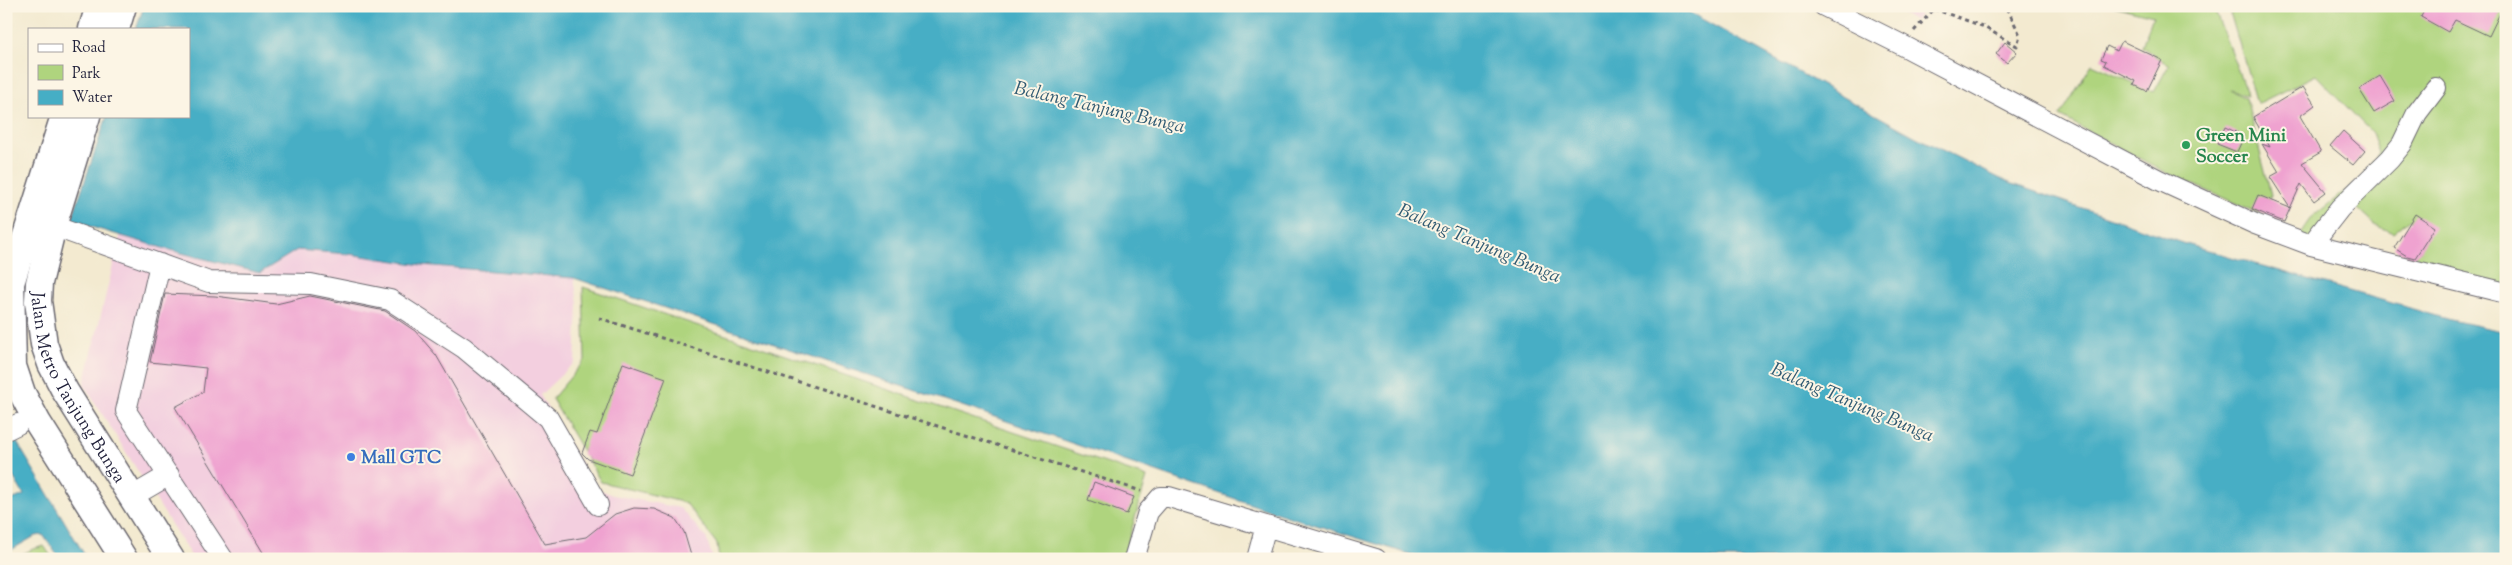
<svg xmlns="http://www.w3.org/2000/svg" width="2512" height="565" viewBox="0 0 2512 565" font-family="'Sorts Mill Goudy',serif">
  <rect width="100%" height="100%" fill="#fcf5e5"/>
  <filter id="ink" filterUnits="userSpaceOnUse"><feTurbulence type="fractalNoise" baseFrequency=".02" numOctaves="2"/><feDisplacementMap in="SourceGraphic" scale="10" xChannelSelector="R" yChannelSelector="G"/><feConvolveMatrix kernelMatrix="1 2 1 2 8 2 1 2 1" color-interpolation-filters="sRGB"/></filter>
  <filter id="wash" filterUnits="userSpaceOnUse"><feTurbulence type="fractalNoise" baseFrequency=".0096" numOctaves="4" result="noise"/><feDisplacementMap in="SourceGraphic" scale="20" xChannelSelector="R" yChannelSelector="G"/><feGaussianBlur stdDeviation="1.12" result="paint"/><feColorMatrix in="noise" values="0 0 0 0 0 0 0 0 0 0 0 0 0 0 0 0 0 1.4 0 .05"/><feComposite in="paint" operator="in"/></filter>
  <g filter="url(#wash)">
    <rect width="100%" height="100%" fill="#f3ead0"/>
    <!-- built -->
    <path fill="#f3cfdf" d="M1887 6H1924L1916 21Z
      M120 236 260 273 297 250 349 254 422 265 574 278 578 304 575 362 540 395 595 488 613 495 680 508 706 537 713 559H193L84 385Z"/>
    <!-- green -->
    <path fill="#afd47e" stroke="#687b5c" d="M2114 6H2213L2248 96 2230 90 2246 98 2271 195 2260 214 2167 173 2060 116 2092 64 2154 92 2169 65 2142 47 2153 16Z
      M2236 6H2506V288L2409 267 2429 235 2410 219 2393 233 2375 225 2352 203 2317 248 2295 241 2310 219 2361 178 2379 152 2372 133 2316 75 2257 104 2229 9Z
      M583 287 1147 477 1123 559H719L717 544 686 503 601 482 552 399 585 360Z
      M44 546 53 559H12L33 549Z"/>
    <!-- water -->
    <path fill="#46aec5" stroke="#346880" d="M144 6H1678L1918 138 2007 182 2186 244 2451 320 2506 332V559H1425L1277 513 977 411 574 278 422 265 349 254 297 250 260 273 166 249 71 221 107 116H189V29H136Z
      M9 429 87 559H60L43 535 35 536 6 553V502L24 495 6 465V431Z"/>
    <g id="blocks">
      <!-- building -->
      <path fill="#efa2d0" d="M2426 6H2491L2501 11 2489 36 2455 20 2448 32 2421 17Z
        M2122 41 2162 60 2147 91 2134 85 2136 81 2104 65 2106 61 2101 59 2107 46 2117 51Z
        M2005 42 2017 52 2007 63 1996 54Z
        M2380 76 2395 101 2374 113 2359 89Z
        M2303 87 2315 105 2300 116 2321 152 2302 163 2326 192 2314 201 2301 184 2284 222 2252 209 2258 195 2290 208 2270 177 2279 172 2262 144 2270 147 2253 117Z
        M2225 127 2244 136 2237 152 2217 144Z
        M2343 131 2365 151 2353 165 2330 146Z
        M2415 214 2435 227 2415 258 2407 256 2394 248Z
        M165 294 215 296 276 304 310 296 385 311 415 331 436 355 545 544 586 537 615 514 634 508 654 509 675 518 684 532 692 559H267L175 407 203 392 206 368 150 362Z
        M623 363 666 378 630 474 588 459 582 453 590 432 597 434Z
        M1094 482 1134 497 1127 514 1088 500Z"/>
    </g>
  </g>
  <g filter="url(#ink)">
    <use href="#blocks" fill-opacity="0" stroke="#6b686f" stroke-width="1"/>
    <g fill="none" stroke-linecap="round" stroke-linejoin="round">
      <defs>
        <path id="minor" d="M1824 6 1902 45 2159 180 2255 224 2311 245 2506 293
          M53 226 209 282 311 284 390 300 464 348 548 418 598 505
          M2311 245 2340 208 2390 159 2402 144 2417 113 2436 88
          M160 264 126 411 223 559
          M6 430 18 424
          M133 496 169 475
          M1134 559 1148 512 1161 497H1169L1376 559
          M1257 559 1266 526"/>
        <g id="major">
          <path d="M92 29 99 6"/>
          <path d="M116 29 123 6"/>
          <path d="M64 116 11 283 13 366 22 393 38 423 124 559"/>
          <path id="s1" d="M87 116 53 226 39 283 38 301 44 344 51 364 65 391 171 559"/>
        </g>
      </defs>
      <!-- minor casing -->
      <use href="#minor" stroke="#6b686f" stroke-width="22"/>
      <!-- major casing -->
      <use href="#major" stroke="#6b686f" stroke-width="29"/>
      <!-- path -->
      <path stroke="#6b686f" stroke-width="3" stroke-dasharray="4 4" stroke-linecap="butt" d="M1934 9 1982 26 2017 46 2020 35 2006 6
        M1914 31 1934 9 1932 6
        M599 318 1141 491"/>
      <!-- minor -->
      <use href="#minor" stroke="#fff" stroke-width="20"/>
      <!-- major -->
      <use href="#major" stroke="#fff" stroke-width="26"/>
    </g>
  </g>
  <!-- markers -->
  <circle fill="#2e9e5b" stroke="#fcf5e5" stroke-width="2" cx="2186" cy="145" r="5"/>
  <circle fill="#3f7fe0" stroke="#fcf5e5" stroke-width="2" cx="351" cy="457" r="5"/>
  <g text-anchor="middle" stroke-width="4" stroke-linejoin="round" paint-order="stroke">
    <!-- leisure labels -->
    <g font-size="18" font-weight="bold" fill="#27864d" stroke="#fcf5e5" text-anchor="start">
      <text x="2196" y="141">Green Mini<tspan x="2196" dy="21">Soccer</tspan></text>
    </g>
    <!-- street labels -->
    <g font-size="18" fill="#22223b" stroke="#fcf5e5">
      <text dy="6" stroke="none"><textPath href="#s1" startOffset="288">Jalan Metro Tanjung Bunga</textPath></text>
    </g>
    <!-- shop labels -->
    <g font-size="18" font-weight="bold" fill="#366cbe" stroke="#fcf5e5" text-anchor="start">
      <text x="361" y="463">Mall GTC</text>
    </g>
    <!-- water labels -->
    <g font-size="19" font-style="italic" fill="#305a72" stroke="#fcf5e5">
      <text transform="translate(1100 106) rotate(13)" y="7">Balang Tanjung Bunga</text>
      <text transform="translate(1480 242) rotate(23)" y="7">Balang Tanjung Bunga</text>
      <text transform="translate(1853 401) rotate(23)" y="7">Balang Tanjung Bunga</text>
    </g>
  </g>
  <!-- margin -->
  <rect width="2512" height="565" fill="none" stroke="#fcf5e5" stroke-width="25"/>
  <!-- legend -->
  <rect x="28" y="28" width="162" height="90" fill="#fcf5e5" stroke="#a5a1a1"/>
  <rect x="38" y="44" width="25" height="8" fill="#ffffff" stroke="#a5a1a1"/>
  <text x="72" y="52" font-size="15" fill="#22223b">Road</text>
  <rect x="38" y="65" width="25" height="15" fill="#afd47e" stroke="#a5a1a1"/>
  <text x="72" y="78" font-size="15" fill="#22223b">Park</text>
  <rect x="38" y="90" width="25" height="15" fill="#46aec5" stroke="#a5a1a1"/>
  <text x="72" y="102" font-size="15" fill="#22223b">Water</text>
</svg>
